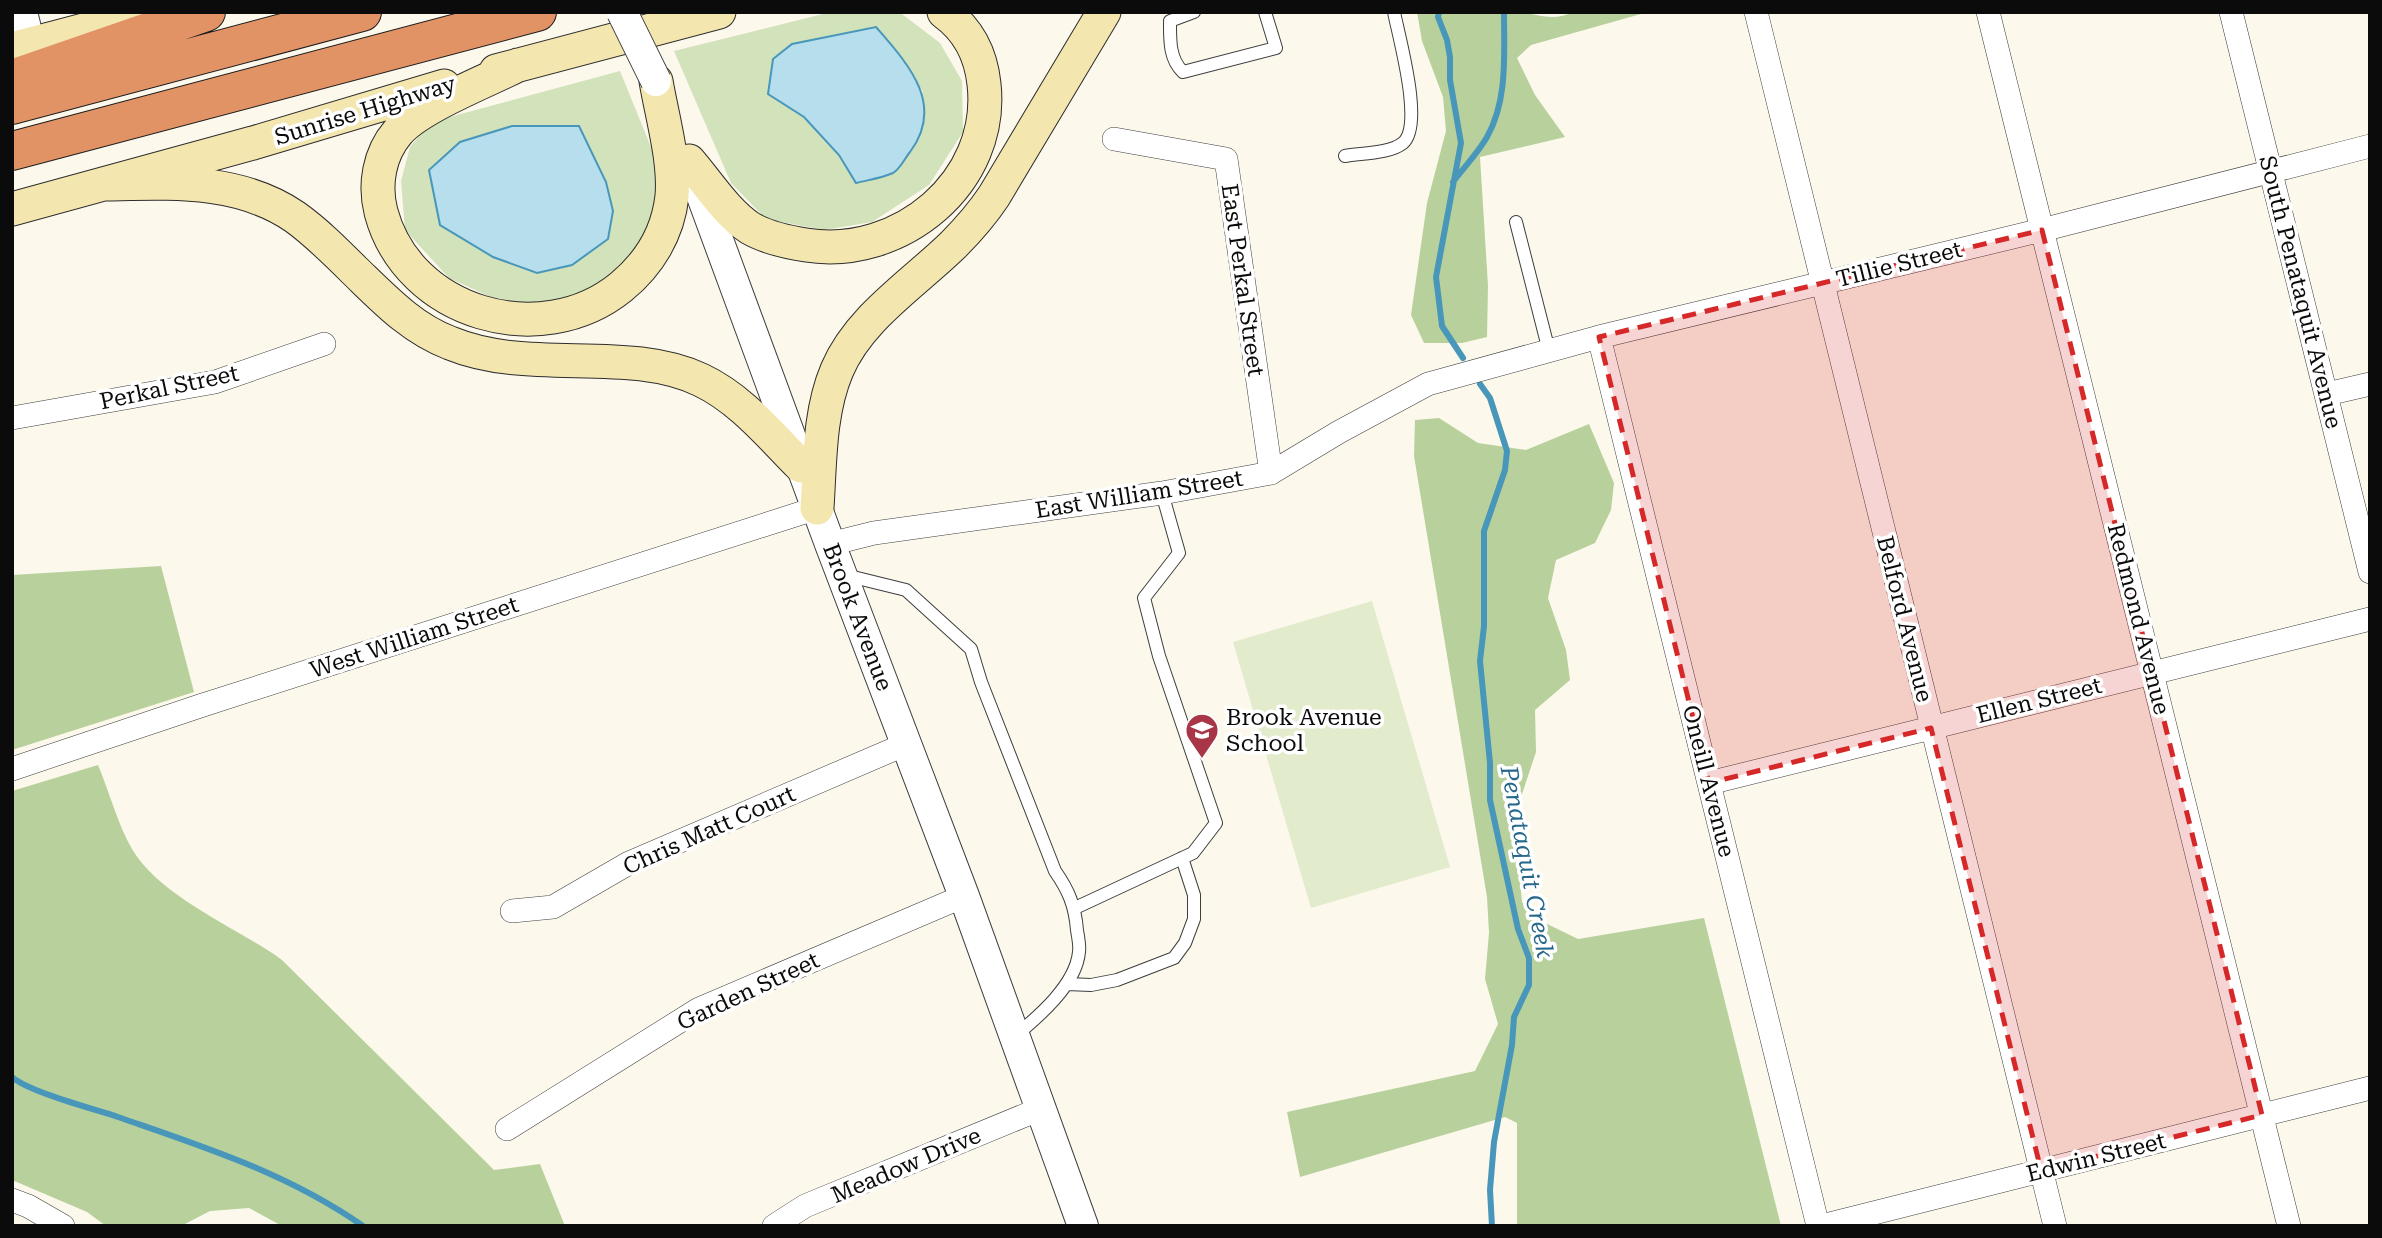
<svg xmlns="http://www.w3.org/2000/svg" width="2382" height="1238" viewBox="0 0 2382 1238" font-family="'Roboto Serif',serif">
  <rect width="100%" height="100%" fill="#fcf8ec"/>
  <!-- green -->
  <path fill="#d2e2ba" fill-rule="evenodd" d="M831 12 902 14 940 43 962 81 963 132 929 185 872 222 824 230 766 219 731 183 674 51ZM891 45 908 67 923 92 856 183 839 155 804 117 768 94Z
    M620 71 653 152 660 190 656 222 625 275 557 307 508 305 449 278 405 230 401 181 410 147 431 122Z"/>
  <!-- forest -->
  <path fill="#b8d19c" d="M1417 12H1525C1541 17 1558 20 1573 12H1648L1531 45 1517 58 1535 95 1565 137 1480 157 1488 286 1487 337 1462 343H1424L1411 315 1427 203 1446 131 1443 97 1422 41Z
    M1439 418 1478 443 1526 450 1589 424 1614 483 1611 510 1595 543 1556 560 1548 598 1566 650 1570 680 1535 710 1536 752 1519 803 1516 838 1522 902 1539 920 1578 939 1704 918 1781 1226H1517V1123L1505 1117 1300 1177 1287 1112 1475 1071 1498 1024 1485 979 1489 933 1487 897 1414 456 1415 420Z
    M161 566 194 692 12 750V575Z
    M98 765C109 791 118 825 132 849 160 897 238 928 282 960L494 1170 540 1164 565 1226H282L249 1208 210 1211 181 1226H106L87 1212 12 1180V791Z"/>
  <!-- pitch -->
  <path fill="#e2ebcb" d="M1372 601 1450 867 1311 908 1233 642Z"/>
  <!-- water -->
  <path fill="#b7deed" stroke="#4897bb" stroke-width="2" d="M876 27C907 63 946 104 910 152 905 158 900 169 893 173 882 178 868 180 856 183L839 155 804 117 768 94 773 59 792 44Z
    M512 126H579L606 182 613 211 608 239 572 265 537 273 493 257 440 225 429 170 460 142Z"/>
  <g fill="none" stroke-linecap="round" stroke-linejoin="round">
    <!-- stream -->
    <path stroke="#4897bb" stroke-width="6" d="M1439 12 1438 17 1447 40 1450 57V80L1461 143 1436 277 1442 326 1463 358
      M1453 182C1464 167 1478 153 1487 137 1508 100 1504 54 1504 12
      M1480 384 1490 398 1507 451 1505 470 1484 531V626L1480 661 1490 763V800L1518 929 1529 958V985L1514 1017 1512 1045 1494 1142 1490 1190 1492 1226
      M12 1077C29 1092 94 1109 118 1117 204 1147 287 1173 363 1226"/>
    <defs>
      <path id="service" d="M1194 12 1170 21C1170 39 1169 59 1183 72L1276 48 1265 12
        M1345 156C1361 153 1389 154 1403 143 1424 125 1399 38 1394 12
        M1516 222 1549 351
        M845 575 906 590 971 649 981 682 1055 871C1069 891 1075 906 1077 930 1078 937 1080 945 1079 952 1076 985 1038 1017 1014 1037
        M1075 908 1193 853 1216 823 1159 656 1144 598 1179 553 1162 493
        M1067 984 1091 985 1117 980 1174 958 1185 943 1194 919V895L1182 858"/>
      <path id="minor" d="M1756 12 2055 1226
        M1988 12 2289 1226
        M2231 12 2370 572
        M1114 139 1226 159 1271 473
        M1599 337 1818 1226
        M2327 394 2370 384
        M12 418 215 382 324 344
        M830 544 874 533 1162 493 1271 473 1339 432 1428 384 1599 337 2042 230 2370 146
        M12 769 203 705 817 508
        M1709 783 2370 619
        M512 911 553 907 629 863 906 744
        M507 1129 699 1009 964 896
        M12 1200 28 1206 63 1226
        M774 1226 805 1206 1040 1109
        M1822 1226 2370 1088"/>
      <path id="tertiary" d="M22 12 30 45
        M693 172 830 544 964 896 1083 1226"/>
      <path id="secondary" d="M12 49 152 12
        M518 65C487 81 419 107 398 132 379 154 374 185 381 212 408 314 541 352 621 287 649 264 668 233 672 196 675 161 662 116 656 81
        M496 71 719 12
        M689 161C708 183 726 212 750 228 767 238 787 242 806 245 900 260 995 182 984 84 981 55 969 30 944 12
        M105 184C170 183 238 178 295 217 316 232 335 251 354 270 384 299 411 328 450 343 530 376 627 345 701 380 741 399 770 435 801 466
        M12 209 253 143 444 86
        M817 508C820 463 819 412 837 370 859 318 913 284 953 245 968 230 982 214 994 196L1104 12"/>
      <path id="motorway" d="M12 79 206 12
        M12 105 362 12
        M12 151 537 12"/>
    </defs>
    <!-- service casing -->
    <use href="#service" stroke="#3e3e3e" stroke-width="14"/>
    <!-- minor casing -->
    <use href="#minor" stroke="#3e3e3e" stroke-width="24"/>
    <!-- tertiary casing -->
    <use href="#tertiary" stroke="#3e3e3e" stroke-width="32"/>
    <!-- secondary casing -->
    <use href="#secondary" stroke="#2d2d2d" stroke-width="35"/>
    <!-- motorway casing -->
    <use href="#motorway" stroke="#1c1c1c" stroke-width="40"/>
    <!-- service -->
    <use href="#service" stroke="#fff" stroke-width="12"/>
    <!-- minor -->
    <use href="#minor" stroke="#fff" stroke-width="23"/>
    <!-- tertiary -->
    <use href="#tertiary" stroke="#fff" stroke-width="30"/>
    <!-- secondary -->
    <use href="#secondary" stroke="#f4e6af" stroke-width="33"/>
    <!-- motorway -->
    <use href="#motorway" stroke="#e19366" stroke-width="38"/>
    <defs>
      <path id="tertiary-bridge" d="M622 12 656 81"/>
    </defs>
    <!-- tertiary-bridge casing -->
    <use href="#tertiary-bridge" stroke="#3e3e3e" stroke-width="32" stroke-linecap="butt"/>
    <!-- tertiary-bridge -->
    <use href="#tertiary-bridge" stroke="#fff" stroke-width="30"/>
  </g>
  <!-- marked area -->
  <path fill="#d62828" fill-opacity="0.2" stroke="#d62828" stroke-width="5" stroke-dasharray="14 9" stroke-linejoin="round" d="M2042 230 2262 1115 2041 1170 1931 728 1709 783 1599 337Z"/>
  <!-- icons -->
  <defs>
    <symbol id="school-pin" viewBox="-11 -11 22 30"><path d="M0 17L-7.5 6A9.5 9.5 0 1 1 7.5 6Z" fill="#a83646" stroke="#fff"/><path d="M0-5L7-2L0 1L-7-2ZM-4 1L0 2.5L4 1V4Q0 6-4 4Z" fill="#fff"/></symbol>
  </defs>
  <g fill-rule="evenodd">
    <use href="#school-pin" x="1183" y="711" width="38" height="52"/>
  </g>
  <g text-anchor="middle" stroke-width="7" stroke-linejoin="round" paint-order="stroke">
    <!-- street labels -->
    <g font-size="23" fill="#0b0b0b" stroke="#fff">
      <text transform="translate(365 110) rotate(-17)" y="8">Sunrise Highway</text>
      <text transform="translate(1899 264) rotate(-14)" y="8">Tillie Street</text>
      <text transform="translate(1243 280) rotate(82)" y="8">East Perkal Street</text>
      <text transform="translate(2301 292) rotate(76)" y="8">South Penataquit Avenue</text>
      <text transform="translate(169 387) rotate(-12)" y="8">Perkal Street</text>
      <text transform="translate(1139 494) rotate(-9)" y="8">East William Street</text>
      <text transform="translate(858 617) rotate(69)" y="8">Brook Avenue</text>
      <text transform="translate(1905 619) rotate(76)" y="8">Belford Avenue</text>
      <text transform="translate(2139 619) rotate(76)" y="8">Redmond Avenue</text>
      <text transform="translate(414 637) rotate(-18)" y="8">West William Street</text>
      <text transform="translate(2039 700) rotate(-14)" y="8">Ellen Street</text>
      <text transform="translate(1709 781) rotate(76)" y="8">Oneill Avenue</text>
      <text transform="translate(709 830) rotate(-24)" y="8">Chris Matt Court</text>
      <text transform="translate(748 991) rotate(-25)" y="8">Garden Street</text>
      <text transform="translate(2096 1157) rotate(-14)" y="8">Edwin Street</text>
      <text transform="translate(906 1165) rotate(-23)" y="8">Meadow Drive</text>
    </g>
    <!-- poi labels -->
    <g font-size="23" fill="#0b0b0b" stroke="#fff" text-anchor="start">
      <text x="1226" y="725">Brook Avenue<tspan x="1226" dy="26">School</tspan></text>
    </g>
    <!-- water labels -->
    <g font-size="24" font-style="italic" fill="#26688c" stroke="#fff">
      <text transform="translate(1527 862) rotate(79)" y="8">Penataquit Creek</text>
    </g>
  </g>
  <!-- border -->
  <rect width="2382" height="1238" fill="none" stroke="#0b0b0b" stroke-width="28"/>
</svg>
